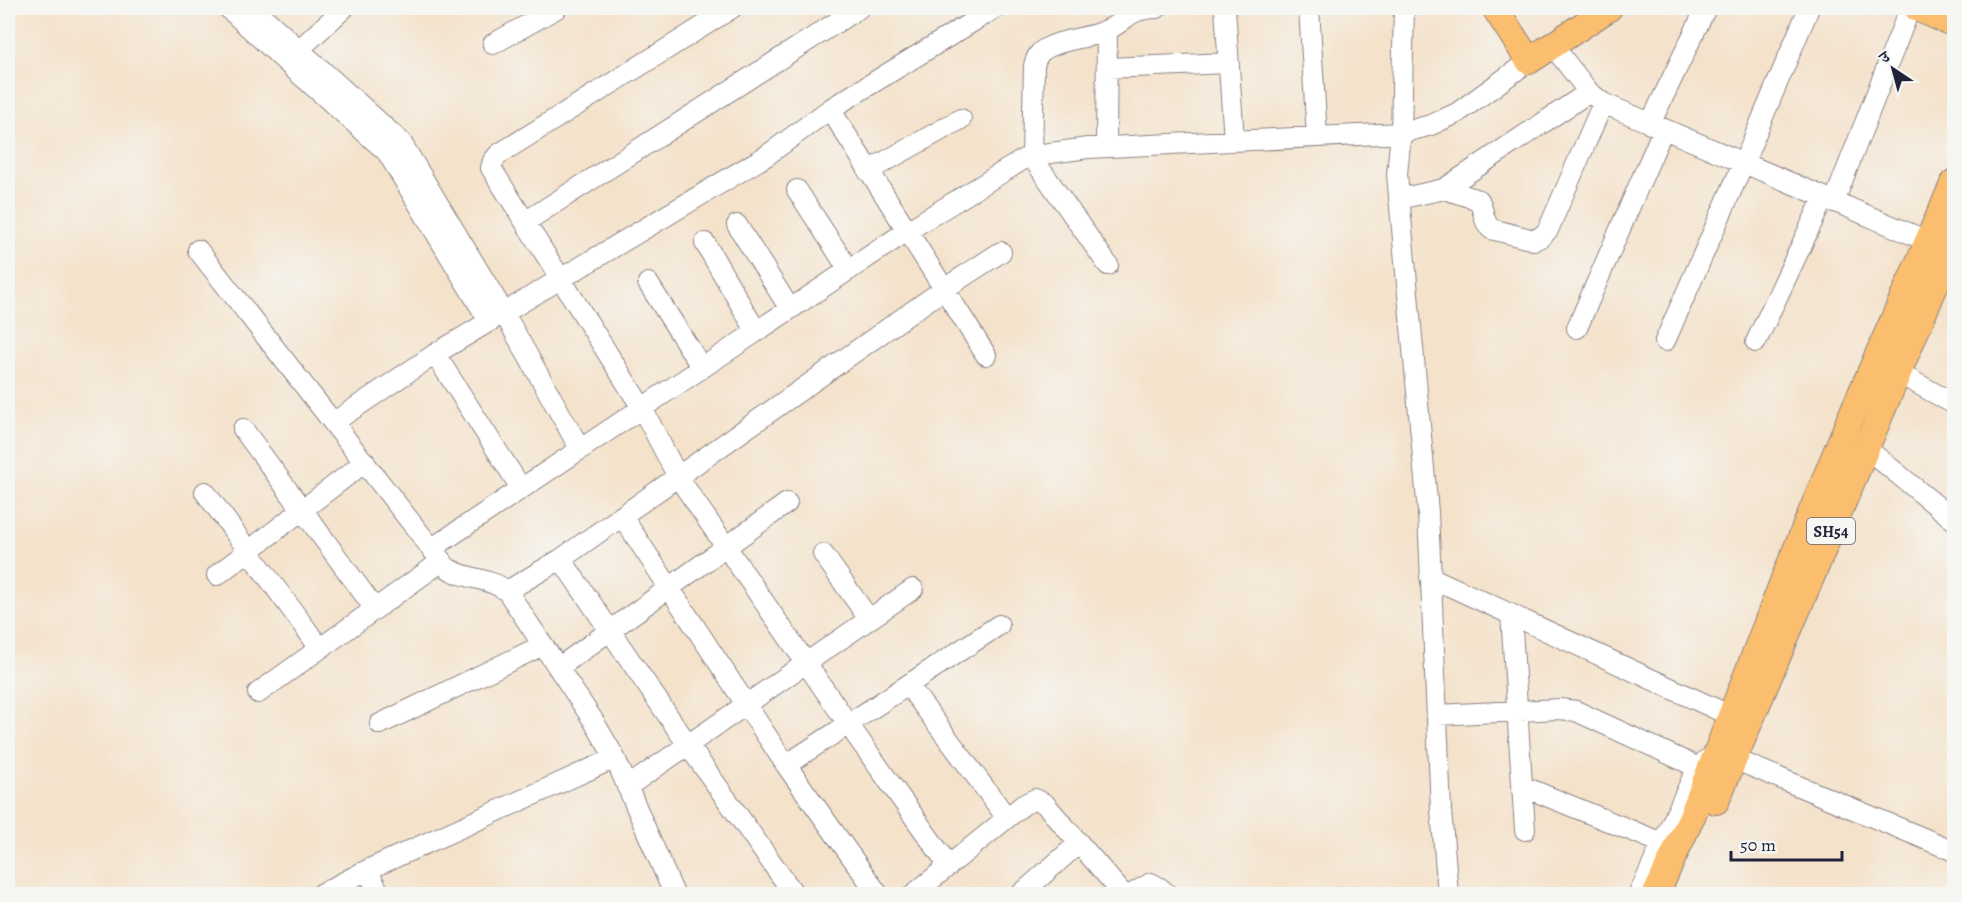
<svg xmlns="http://www.w3.org/2000/svg" width="1962" height="902" viewBox="0 0 1962 902" font-family="Alegreya,'Noto Serif Devanagari',serif">
  <rect width="100%" height="100%" fill="#f6f6f2"/>
  <filter id="ink" filterUnits="userSpaceOnUse"><feTurbulence type="fractalNoise" baseFrequency=".0167" numOctaves="2"/><feDisplacementMap in="SourceGraphic" scale="12" xChannelSelector="R" yChannelSelector="G"/><feConvolveMatrix kernelMatrix="1 2 1 2 8 2 1 2 1" color-interpolation-filters="sRGB"/></filter>
  <filter id="wash" filterUnits="userSpaceOnUse"><feTurbulence type="fractalNoise" baseFrequency=".008" numOctaves="4" result="noise"/><feDisplacementMap in="SourceGraphic" scale="24" xChannelSelector="R" yChannelSelector="G"/><feGaussianBlur stdDeviation="1.35" result="paint"/><feColorMatrix in="noise" values="0 0 0 0 0 0 0 0 0 0 0 0 0 0 0 0 0 1.4 0 .05"/><feComposite in="paint" operator="in"/></filter>
  <g filter="url(#wash)">
    <rect width="100%" height="100%" fill="#f4e2cb"/>
  </g>
  <g filter="url(#ink)">
    <g fill="none" stroke-linecap="round" stroke-linejoin="round">
      <defs>
        <path id="minor" d="M228 8 286 62 387 152 489 321
          M253 8 401 142 504 313 580 449
          M732 8 499 154 493 161 491 168 642 408 678 477 848 724 949 866
          M1225 8 1234 141
          M1309 8 1317 137
          M1404 8 1401 133 1397 174 1428 512 1441 810 1448 894
          M493 44 557 8
          M1553 46 1589 92 1603 103 1939 246
          M290 58 344 8
          M1107 68 1229 63
          M830 109 986 355
          M1650 124 1706 8
          M1106 147 1107 30
          M868 171 961 119
          M1444 189 1479 200C1484 210 1483 222 1491 229L1534 240 1541 237 1548 230 1603 103
          M797 190 849 270
          M1399 199 1444 189 1589 92
          M1834 202 1910 8
          M525 222 859 8
          M737 225 790 309
          M705 243 756 331
          M198 250 446 567C464 580 489 577 507 591L593 720 615 758 674 894
          M1108 265 1032 157 1034 66C1036 57 1039 52 1047 48 1065 38 1088 39 1107 30 1129 20 1126 9 1157 8
          M648 283 702 368
          M1577 328 1663 130
          M1665 341 1743 164 1809 8
          M1756 342 1824 197
          M435 354 521 488
          M1898 373 1954 404
          M334 422 435 354 766 156 830 109 995 8
          M243 429 375 609
          M1866 448 1954 520
          M205 492 320 648
          M622 516 786 765 878 894
          M431 549 907 231 1024 159 1043 154 1088 148 1401 133 1431 125 1457 113 1529 61
          M823 554 869 619
          M561 559 688 745 794 894
          M217 575 365 462
          M1430 577 1744 722
          M507 591 561 559 944 289 1001 252
          M1511 614 1525 830
          M558 668 787 503
          M908 685 1007 818
          M258 693 442 561
          M1437 715 1560 709 1576 711 1699 768
          M380 724 543 645
          M786 765 999 625
          M1522 786 1662 843
          M627 787 913 589
          M367 870 380 894
          M321 894 367 870 615 758
          M914 894 1023 805 1035 799 1045 804 1123 894
          M1021 894 1079 843
          M1132 894 1151 883 1160 888 1167 894
          M1639 894 1692 779 1699 768 1706 760 1716 755 1734 759 1954 851"/>
        <path id="major" d="M1495 8 1529 61 1609 8
          M1917 8 1954 24
          M1716 801 1954 241
          M1656 894 1693 814 1784 579 1849 421 1954 182"/>
      </defs>
      <!-- minor casing -->
      <use href="#minor" stroke="#8b8283" stroke-width="22"/>
      <!-- major casing -->
      <use href="#major" stroke="#8b8283" stroke-width="28"/>
      <!-- minor -->
      <use href="#minor" stroke="#fff" stroke-width="20"/>
      <!-- major -->
      <use href="#major" stroke="#fabe6e" stroke-width="26"/>
    </g>
  </g>
  <g text-anchor="middle" stroke-width="4.5" stroke-linejoin="round" paint-order="stroke">
    <!-- shield labels -->
    <rect fill="#f6f6f2" stroke="#626272" stroke-width="1.5" x="1807" y="518" width="48" height="26" rx="4.5"/>
    <g font-size="16" font-weight="bold" fill="#22223b">
      <text x="1831" y="537">SH54</text>
    </g>
  </g>
  <!-- margin -->
  <rect width="1962" height="902" fill="none" stroke="#f6f6f2" stroke-width="30"/>
  <!-- north arrow -->
  <g transform="translate(1893 69) rotate(324)" stroke="#f6f6f2" stroke-width="4.5" paint-order="stroke">
  <path d="M0-4.5L10 22L0 15L-10 22Z" fill="#22223b"/>
  <text y="-9" font-size="16" font-weight="bold" text-anchor="middle" fill="#22223b">उ</text>
  </g>
  <!-- scale -->
  <path d="M1731 851v9h111v-9" fill="none" stroke="#22223b" stroke-width="3"/>
  <text x="1740" y="851" font-size="18" fill="#22223b" stroke="#f6f6f2" stroke-width="4.5" paint-order="stroke">50 m</text>
</svg>
